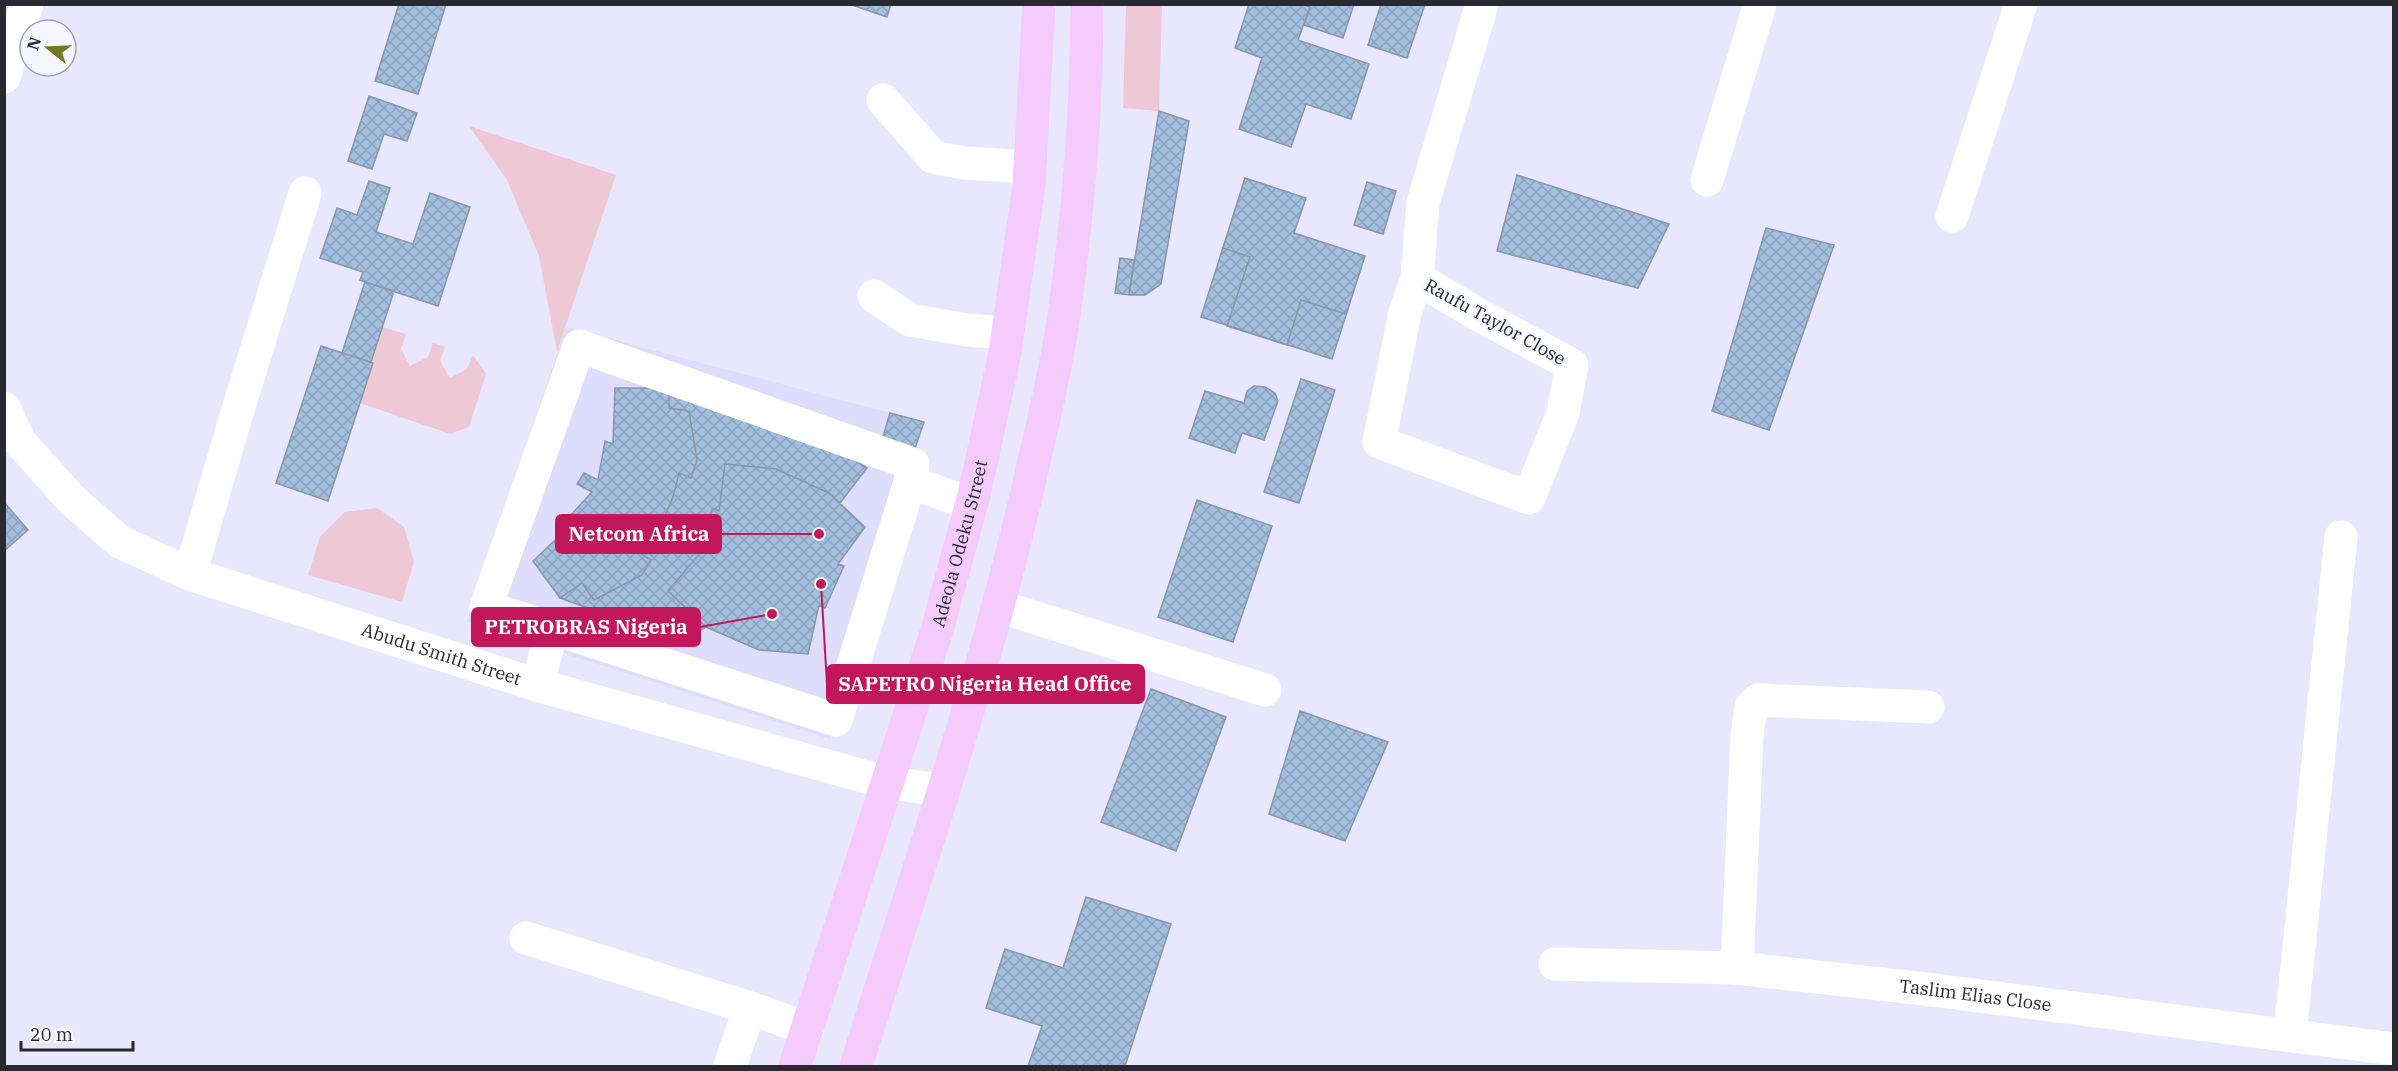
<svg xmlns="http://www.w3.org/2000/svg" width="2398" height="1071" viewBox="0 0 2398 1071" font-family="'IBM Plex Serif',serif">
  <defs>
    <pattern id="building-cross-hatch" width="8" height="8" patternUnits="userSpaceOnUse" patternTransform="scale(1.5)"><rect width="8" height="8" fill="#a3bede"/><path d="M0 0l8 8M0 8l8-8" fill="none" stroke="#8ca3bf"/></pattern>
  </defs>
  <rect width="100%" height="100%" fill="#e8e7fe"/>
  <!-- built -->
  <path fill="#deddfb" d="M566 327 924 422 910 482 830 739 467 622Z"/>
  <!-- grass -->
  <path fill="#efc8d5" d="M1126 5H1162L1159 111 1123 108Z
    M469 126 616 175 557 352 539 256 507 180Z
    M382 327 406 334 401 349 410 366 428 357 433 343 445 347 440 361 450 378 467 369 473 355 486 374 469 427 450 434 360 403Z
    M377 508 404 527 414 562 402 602 308 575 320 537 345 512Z"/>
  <!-- building -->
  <path fill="url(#building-cross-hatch)" stroke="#8997a8" stroke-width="1.5" d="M399 4H446L418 94 375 81Z
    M849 4H891L887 17Z
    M1249 4H1303L1310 7 1298 40 1369 64 1351 119 1306 104 1291 147 1239 129 1262 58 1235 48Z
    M1354 4 1343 38 1304 25 1310 7 1305 4Z
    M1381 4H1425L1407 58 1368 45Z
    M369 96 417 113 407 141 384 134 372 169 348 161Z
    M1159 111 1189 121 1161 284 1145 295H1129Z
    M1517 175 1669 224 1638 288 1497 251Z
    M1245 178 1306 198 1294 233 1365 256 1346 314 1301 300 1287 345 1227 326 1250 257 1223 248Z
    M1245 178 1306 198 1294 233 1365 256 1332 359 1201 317Z
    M369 181 390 188 376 232 413 244 430 193 470 207 438 306 365 282 360 280 363 272 320 258 337 208 357 215Z
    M1367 182 1396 191 1383 234 1354 225Z
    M1766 228 1834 245 1769 430 1712 411Z
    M1120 258 1134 260 1129 295 1115 293Z
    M365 282 394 291 371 362 342 353Z
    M321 346 373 363 328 501 276 483Z
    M1301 379 1335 390 1299 503 1264 492Z
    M1254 386 1265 387 1275 393 1278 401 1264 440 1242 433 1235 453 1189 438 1205 391 1244 403 1247 391Z
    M615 388H669V408L689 411 697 460 691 478 679 473 673 497 656 536 641 554 651 560 642 575 594 600 582 583 560 598 533 561 574 522 568 518 592 492 577 484 584 473 598 480 605 441 613 444Z
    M669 388 826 440 867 468 840 503 829 493 776 469 725 464 719 511 713 508 695 550 701 552 668 591 706 627 682 642 560 598 582 583 594 600 642 575 651 560 641 554 656 536 673 497 679 473 691 478 697 460 689 411 669 408Z
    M890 413 924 422 911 460 879 450Z
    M725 464 776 469 829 493 865 527 838 564 844 566 825 608 819 605 808 654 759 650 706 627 668 591 701 552 695 550 713 508 719 511Z
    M1197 500 1272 526 1233 642 1158 617Z
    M4 502 28 530 4 551Z
    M1151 689 1226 717 1176 851 1101 822Z
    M1300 711 1388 742 1345 841 1269 814Z
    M1086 897 1171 924 1125 1066H1028L1042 1026 986 1008 1005 949 1063 968Z"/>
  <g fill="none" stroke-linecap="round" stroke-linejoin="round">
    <!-- minor -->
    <g stroke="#fff" stroke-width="33">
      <path d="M4 77 27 4"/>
      <path d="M883 100 933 157 964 163 1030 167"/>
      <path d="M1707 180 1760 4"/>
      <path d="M1952 216 2021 4"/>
      <path d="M1417 278 1405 313 1379 442 1529 498 1563 413 1572 365 1477 314 1417 278 1423 203 1482 4"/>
      <path d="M874 296 910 320 967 330 1008 333"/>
      <path id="s1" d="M4 408 20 442 72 500 120 542 190 574 537 685 888 783 943 790"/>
      <path d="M910 482 913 464 579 346 486 607 836 720 910 482 971 504"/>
      <path d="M190 574 236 416 305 193"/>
      <path d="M998 606 1265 690"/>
      <path d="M537 685 553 628"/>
      <path d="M526 938 750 1008"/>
      <path id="s2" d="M1555 964 1737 968 1917 988 2394 1049"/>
      <path d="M1737 968 1747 736 1751 707 1758 700 1928 707"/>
      <path d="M2290 1035 2341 537"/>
      <path d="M730 1066 750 1008 808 1029"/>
    </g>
    <!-- major -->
    <g stroke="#f5cbfd" stroke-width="33">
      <path id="s3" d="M795 1066 937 630 974 495 1005 353 1029 185 1039 4"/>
      <path d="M856 1066C916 875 982 684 1028 488 1042 426 1058 363 1066 300 1079 203 1087 103 1087 4"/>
    </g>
  </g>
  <g text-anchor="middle" stroke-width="5" stroke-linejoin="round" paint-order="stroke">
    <!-- street labels -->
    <g font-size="18" fill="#292931" stroke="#f6f6ff">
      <text transform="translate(1495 322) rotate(29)" y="6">Raufu Taylor Close</text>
      <text dy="6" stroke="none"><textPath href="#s3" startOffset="548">Adeola Odeku Street</textPath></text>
      <text dy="6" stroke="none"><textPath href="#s1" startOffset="520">Abudu Smith Street</textPath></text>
      <text dy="6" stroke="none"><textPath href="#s2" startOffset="422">Taslim Elias Close</textPath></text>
    </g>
  </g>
  <!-- callouts -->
  <path fill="none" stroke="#c2185b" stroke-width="2" d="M819 534L721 534M772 614L700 627M821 584L827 684"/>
  <g fill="#c2185b" stroke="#f6f6ff" stroke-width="2">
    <circle cx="819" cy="534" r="6"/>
    <circle cx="772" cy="614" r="6"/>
    <circle cx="821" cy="584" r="6"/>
  </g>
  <g fill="#c2185b" stroke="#c2185b" stroke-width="2">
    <rect x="556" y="515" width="165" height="38" rx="6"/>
    <rect x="472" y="608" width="228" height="38" rx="6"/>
    <rect x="827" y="665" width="317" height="38" rx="6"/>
  </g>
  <g font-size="20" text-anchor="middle" font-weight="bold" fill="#fff">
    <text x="639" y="541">Netcom Africa</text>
    <text x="586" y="634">PETROBRAS Nigeria</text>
    <text x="985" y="691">SAPETRO Nigeria Head Office</text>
  </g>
  <!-- border -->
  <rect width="2398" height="1071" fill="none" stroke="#292931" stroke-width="12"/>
  <!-- north arrow -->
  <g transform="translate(48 48) rotate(288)"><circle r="28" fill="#f6f6ff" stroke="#a4a4ad" stroke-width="1.5"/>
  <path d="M0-4.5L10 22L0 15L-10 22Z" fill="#707a26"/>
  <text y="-9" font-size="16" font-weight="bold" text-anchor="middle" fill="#292931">N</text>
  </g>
  <!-- scale -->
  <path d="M21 1041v9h112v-9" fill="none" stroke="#292931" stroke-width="3"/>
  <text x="30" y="1041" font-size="18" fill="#292931" stroke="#f6f6ff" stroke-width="4.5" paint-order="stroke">20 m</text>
</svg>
